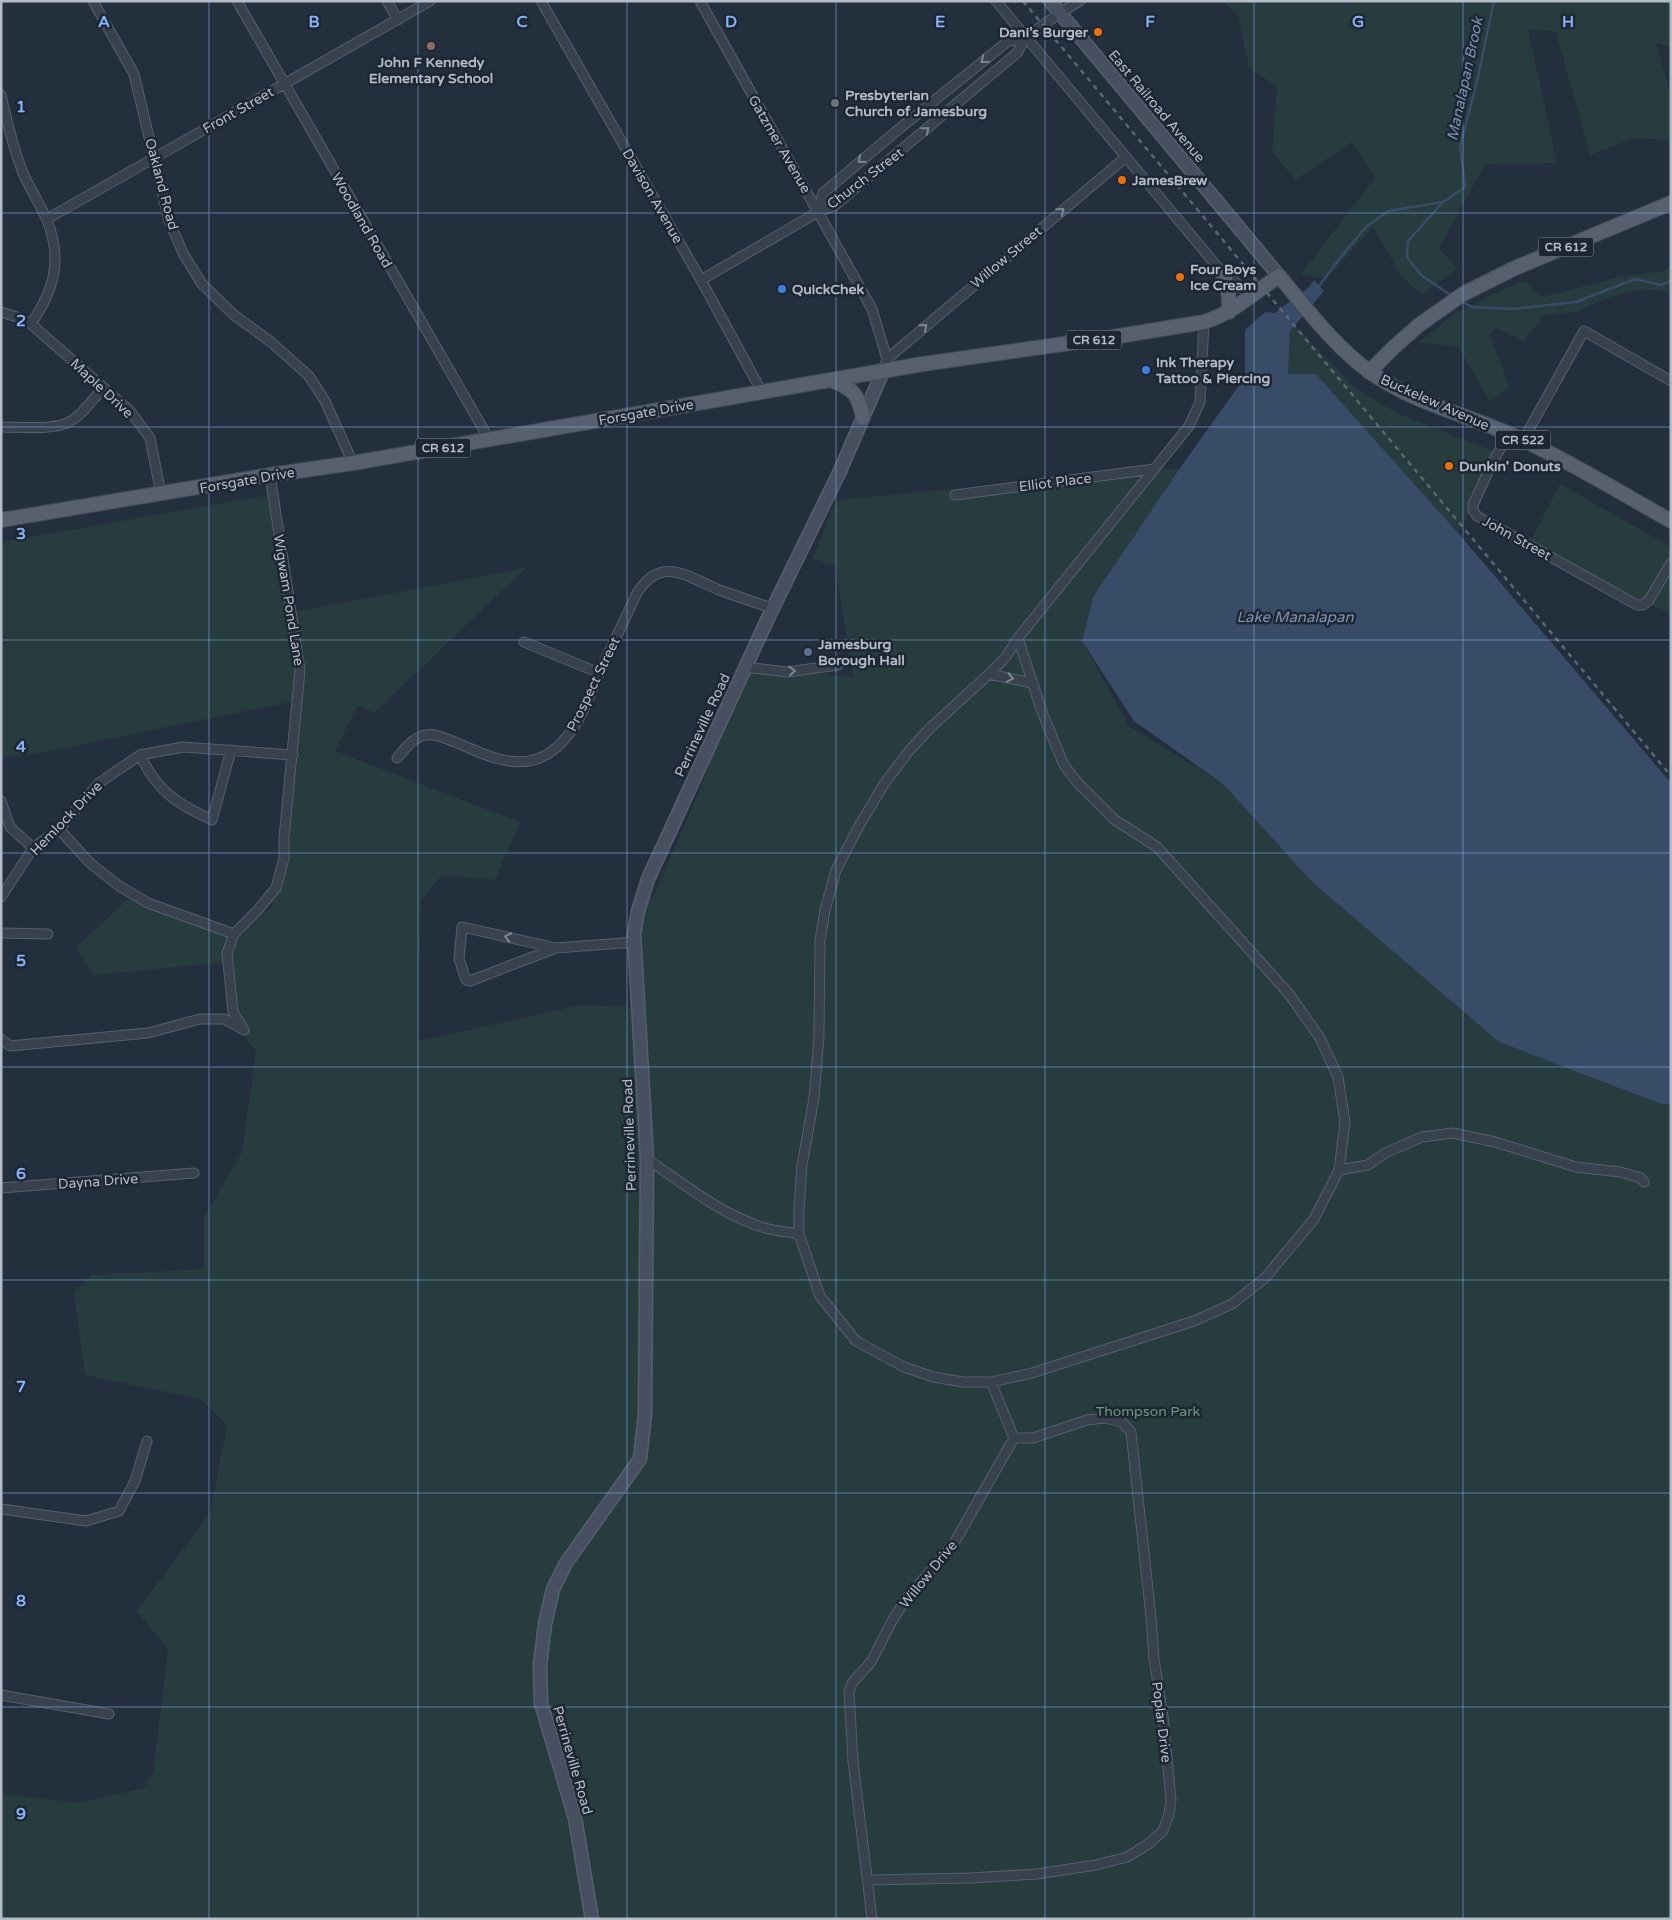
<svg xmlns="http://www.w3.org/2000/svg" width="1672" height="1920" viewBox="0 0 1672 1920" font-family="'Varela Round',sans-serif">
  <rect width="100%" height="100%" fill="#242f3e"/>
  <!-- green -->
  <path fill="#263c3f" d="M1223 1H1671V47L1656 43 1671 96V140L1635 138 1590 155 1556 32 1528 29 1557 163 1485 164 1439 248 1457 269 1421 294 1402 277 1373 227 1326 279 1301 274 1375 178 1352 142 1295 180 1272 151 1277 87 1249 67 1238 15Z
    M1671 266V292L1640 289 1602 300 1576 312 1544 315 1524 341 1496 328 1489 334 1510 387 1490 401 1458 346 1418 343 1453 315 1495 293 1524 281 1542 297 1623 276 1664 271Z
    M1295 326 1356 389 1399 414 1503 455 1458 533 1316 374H1288L1290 331Z
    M1180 468 1093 597 1082 641 1129 726 1223 784 1311 881 1499 1042 1661 1104H1671V1919H1V1794L79 1803 144 1788 153 1773 168 1650 137 1611 210 1513 227 1425 200 1399 85 1375 74 1292 92 1275 204 1269V1217L242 1152 256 1051 235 1024 229 962 94 975 75 948 129 898 237 940 272 906 301 700 44 752 1 758V542L275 494 294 612 526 568 374 713 358 705 335 751 520 822 495 880 442 875 421 900 418 1041 581 1005 638 1007 635 942 644 920 649 898H653L698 794 745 667 853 677 835 565 812 559 836 500Z
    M1560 484 1671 547V613L1594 581 1528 546Z"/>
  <!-- water -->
  <path fill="#394c67" d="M1314 280 1324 291 1290 331 1288 374H1316L1458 533 1671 783V1104H1661L1499 1042 1311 881 1223 784 1134 721 1082 641 1093 597 1180 468 1245 377V330L1265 312 1275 313 1309 287Z"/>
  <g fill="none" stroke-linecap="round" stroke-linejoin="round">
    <!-- stream -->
    <path stroke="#394c67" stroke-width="2.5" d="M1442 203 1408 241 1407 257 1421 275 1452 296
      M1319 286 1340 258 1366 227 1388 211 1443 202 1465 187 1460 147 1478 77 1494 1
      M1461 301 1472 307 1513 309 1576 302 1635 279 1661 285 1671 281"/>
    <defs>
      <path id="street" d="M93 1 134 74 169 221 184 255 202 284 234 315 271 342 309 376 325 401 353 463
        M237 1 489 439
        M387 1 398 20
        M541 1 701 280 762 392
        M700 1 872 309 887 359 883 371
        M996 1 1221 271 1230 277 1250 296
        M1 95C7 122 13 148 23 173 30 189 40 204 47 220 63 260 54 290 31 324
        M818 212 823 193 899 129 1007 42 1026 37 1060 13 1080 1
        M47 219 430 1
        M701 280 818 212 834 206 1017 53 1026 37
        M1 312 17 317 31 324 130 411 150 438 161 494
        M887 359 1126 157
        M1 427C19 427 51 430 67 423 82 416 92 400 103 388
        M1509 433 1491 465 1473 505V510L1477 516 1637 605H1643L1649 600 1671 563
        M1523 440 1584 331 1671 381
        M955 495 1154 469
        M1018 638 1042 712 1064 765 1077 782 1115 820 1157 847 1289 994 1320 1038 1338 1077 1345 1122 1339 1170 1314 1219 1265 1278 1232 1304 1194 1321 1032 1373 991 1382H963L933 1377 904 1367 856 1341 820 1296 799 1234V1208L802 1165 814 1098 819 1036 820 941 825 910 836 870 859 826 884 784 909 751 929 729 989 674 1005 658 1018 638 1189 426 1200 402 1204 322
        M524 642 599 673
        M745 667 787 672 838 665
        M989 674 1032 683
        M140 755C157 791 177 804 212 820L231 750
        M397 758C404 750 414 736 426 735 436 733 446 739 455 742 488 756 525 776 557 747 580 727 588 698 600 672 612 645 625 619 637 593 661 555 686 576 717 589 735 596 754 602 772 608
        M1 801 10 827 33 848
        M59 829 90 863 119 886 148 903 234 934
        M1 897 33 848 59 829 99 783 140 755 183 747 293 755
        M1 933 48 934
        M556 948 470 981 466 980 459 959 462 927 556 948 635 942
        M244 1030 233 1012 227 953 234 934 257 911 276 888 284 858V838L300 670 270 475
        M1 1039 10 1046 148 1033 200 1019H224L244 1030
        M647 1159C684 1184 721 1215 765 1228 776 1231 788 1232 799 1234
        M1339 1170 1368 1165 1385 1153 1422 1137 1453 1133 1495 1142 1576 1167 1620 1172 1641 1178 1644 1182
        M1 1188 194 1173
        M1 1509 86 1521 119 1511 135 1481 147 1441
        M1 1695 109 1714
        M868 1880 970 1878 1037 1874 1096 1865 1127 1857 1147 1845 1163 1831 1169 1814 1171 1800 1163 1716 1154 1659 1151 1617 1131 1432 1122 1422 1105 1418 1087 1420 1033 1438H1014
        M872 1919 853 1761 849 1692 852 1683 871 1662 892 1621 906 1599 953 1545 1014 1438 991 1382"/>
      <path id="secondary" d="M1050 1 1279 276
        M592 1919 575 1818 541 1703 540 1665 545 1624 553 1589 566 1563 640 1459 645 1414 647 1159 634 934 638 911 648 879 769 616 840 471 883 371"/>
      <path id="primary" d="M1221 271C1229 285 1229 297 1229 312
        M1369 372 1394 347 1419 325 1463 294 1515 268 1671 203
        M831 380C854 389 858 394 863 418
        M1 520 270 475 353 463 923 364 1113 337 1204 322C1233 313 1255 292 1279 276 1307 309 1334 346 1370 372 1415 404 1472 416 1521 439 1573 463 1621 493 1671 521"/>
    </defs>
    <!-- street casing -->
    <use href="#street" stroke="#565f6c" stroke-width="11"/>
    <!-- secondary casing -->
    <use href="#secondary" stroke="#565f6c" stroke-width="15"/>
    <!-- primary casing -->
    <use href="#primary" stroke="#414a57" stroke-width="16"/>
    <!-- street -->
    <use href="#street" stroke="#38414e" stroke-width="9"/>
    <!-- secondary -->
    <use href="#secondary" stroke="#465061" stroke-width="12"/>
    <!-- primary -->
    <use href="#primary" stroke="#56606e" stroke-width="14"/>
    <!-- rail -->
    <path stroke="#5a6575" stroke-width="2.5" stroke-dasharray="5 5" stroke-linecap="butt" d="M1023 1 1671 776"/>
  </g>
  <!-- one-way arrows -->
  <defs><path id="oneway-chevron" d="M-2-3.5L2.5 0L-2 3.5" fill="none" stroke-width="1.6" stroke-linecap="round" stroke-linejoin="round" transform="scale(1.25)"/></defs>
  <g stroke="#7c8592">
    <use href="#oneway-chevron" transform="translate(984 60) rotate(141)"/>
    <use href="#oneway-chevron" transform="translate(926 130) rotate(-40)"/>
    <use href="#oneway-chevron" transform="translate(861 160) rotate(140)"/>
    <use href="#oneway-chevron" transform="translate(1061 211) rotate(-40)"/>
    <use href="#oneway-chevron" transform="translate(924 327) rotate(-40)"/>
    <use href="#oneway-chevron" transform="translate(792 671) rotate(-4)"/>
    <use href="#oneway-chevron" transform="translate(1010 678) rotate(11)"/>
    <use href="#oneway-chevron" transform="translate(508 937) rotate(-168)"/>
  </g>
  <!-- grid -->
  <path fill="none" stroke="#8ab4f8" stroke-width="1" stroke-opacity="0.55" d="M209 1V1919M418 1V1919M627 1V1919M836 1V1919M1045 1V1919M1254 1V1919M1463 1V1919M1 213H1671M1 427H1671M1 640H1671M1 853H1671M1 1067H1671M1 1280H1671M1 1493H1671M1 1707H1671"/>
  <!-- markers -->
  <g fill="#e8710a" stroke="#1d2633" stroke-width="2">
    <circle cx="1098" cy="32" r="5"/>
    <circle cx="1122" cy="180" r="5"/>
    <circle cx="1180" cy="277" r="5"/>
    <circle cx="1449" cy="466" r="5"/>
  </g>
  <circle fill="#8d6e63" stroke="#1d2633" stroke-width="2" cx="431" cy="46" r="5"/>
  <circle fill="#6b7280" stroke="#1d2633" stroke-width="2" cx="835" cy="103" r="5"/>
  <g fill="#3f7fe0" stroke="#1d2633" stroke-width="2">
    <circle cx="782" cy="289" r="5"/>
    <circle cx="1146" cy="370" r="5"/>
  </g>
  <circle fill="#5c6f8a" stroke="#1d2633" stroke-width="2" cx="808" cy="652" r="5"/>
  <g text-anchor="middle" stroke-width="5" stroke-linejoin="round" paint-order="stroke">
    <!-- shield labels -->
    <g fill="#1d2633" stroke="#878f9c" stroke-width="1">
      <rect x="1538.5" y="237.5" width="55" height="19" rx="4"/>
      <rect x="1066.5" y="330.5" width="55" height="19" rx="4"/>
      <rect x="1495.5" y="430.5" width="55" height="19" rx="4"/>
      <rect x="415.5" y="438.5" width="55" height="19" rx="4"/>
    </g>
    <g font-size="12" font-weight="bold" fill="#b4bcc9">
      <text x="1566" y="251">CR 612</text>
      <text x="1094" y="344">CR 612</text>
      <text x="1523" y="444">CR 522</text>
      <text x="443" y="452">CR 612</text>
    </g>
    <!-- poi labels -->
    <g font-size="14" font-weight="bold" fill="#b4bcc9" stroke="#1d2633" text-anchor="start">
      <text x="1088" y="37" text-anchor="end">Dani’s Burger</text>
      <text x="431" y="67" text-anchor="middle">John F Kennedy<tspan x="431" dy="16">Elementary School</tspan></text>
      <text x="845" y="100">Presbyterian<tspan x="845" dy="16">Church of Jamesburg</tspan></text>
      <text x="1132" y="185">JamesBrew</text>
      <text x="1190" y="274">Four Boys<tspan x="1190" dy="16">Ice Cream</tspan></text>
      <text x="792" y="294">QuickChek</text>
      <text x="1156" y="367">Ink Therapy<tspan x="1156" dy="16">Tattoo &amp; Piercing</tspan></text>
      <text x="1459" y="471">Dunkin' Donuts</text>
      <text x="818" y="649">Jamesburg<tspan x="818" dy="16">Borough Hall</tspan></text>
    </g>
    <!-- street labels -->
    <g font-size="14" fill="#b4bcc9" stroke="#1d2633">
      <text transform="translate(1157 106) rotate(50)" y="5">East Railroad Avenue</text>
      <text transform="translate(238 110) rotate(-30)" y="5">Front Street</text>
      <text transform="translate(780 144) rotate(60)" y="5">Gatzmer Avenue</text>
      <text transform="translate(865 178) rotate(-37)" y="5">Church Street</text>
      <text transform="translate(162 184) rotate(75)" y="5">Oakland Road</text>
      <text transform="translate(653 196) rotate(60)" y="5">Davison Avenue</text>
      <text transform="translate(362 220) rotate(60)" y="5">Woodland Road</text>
      <text transform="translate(1006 257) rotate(-40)" y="5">Willow Street</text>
      <text transform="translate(102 388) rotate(43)" y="5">Maple Drive</text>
      <text transform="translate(1435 402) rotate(24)" y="5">Buckelew Avenue</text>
      <text transform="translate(646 412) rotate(-10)" y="5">Forsgate Drive</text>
      <text transform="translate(247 480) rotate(-10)" y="5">Forsgate Drive</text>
      <text transform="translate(1055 482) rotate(-7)" y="5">Elliot Place</text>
      <text transform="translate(1517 538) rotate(29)" y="5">John Street</text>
      <text transform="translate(289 600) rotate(81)" y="5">Wigwam Pond Lane</text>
      <text transform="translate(593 684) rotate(-64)" y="5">Prospect Street</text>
      <text transform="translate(702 725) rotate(-65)" y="5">Perrineville Road</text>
      <text transform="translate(66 818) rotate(-46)" y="5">Hemlock Drive</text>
      <text transform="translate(629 1135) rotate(-92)" y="5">Perrineville Road</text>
      <text transform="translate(98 1181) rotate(-4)" y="5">Dayna Drive</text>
      <text transform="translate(928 1574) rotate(-51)" y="5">Willow Drive</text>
      <text transform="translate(1162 1722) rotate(83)" y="5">Poplar Drive</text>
      <text transform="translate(573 1760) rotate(74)" y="5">Perrineville Road</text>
    </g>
    <!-- park labels -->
    <g font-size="14" fill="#6b9a76" stroke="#1d2633">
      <text x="1148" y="1416">Thompson Park</text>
    </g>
    <!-- water labels -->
    <g font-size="15" font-style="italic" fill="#7c92b1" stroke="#1d2633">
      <text transform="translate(1465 79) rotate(-78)" y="5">Manalapan Brook</text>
      <text x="1295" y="622">Lake Manalapan</text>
    </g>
  </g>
  <g font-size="16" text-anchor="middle" font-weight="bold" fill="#8ab4f8" stroke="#1d2633" stroke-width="5" stroke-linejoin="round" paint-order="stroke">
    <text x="104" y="27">A</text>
    <text x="314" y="27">B</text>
    <text x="522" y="27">C</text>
    <text x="731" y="27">D</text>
    <text x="940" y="27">E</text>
    <text x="1150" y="27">F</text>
    <text x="1358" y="27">G</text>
    <text x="1568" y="27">H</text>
    <text x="21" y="112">1</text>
    <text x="21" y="326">2</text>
    <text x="21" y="539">3</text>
    <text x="21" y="752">4</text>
    <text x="21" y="966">5</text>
    <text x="21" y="1179">6</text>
    <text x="21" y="1392">7</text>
    <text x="21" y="1606">8</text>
    <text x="21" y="1819">9</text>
  </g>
  <!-- border -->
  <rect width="1672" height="1920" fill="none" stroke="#b4bcc9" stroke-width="5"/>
</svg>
